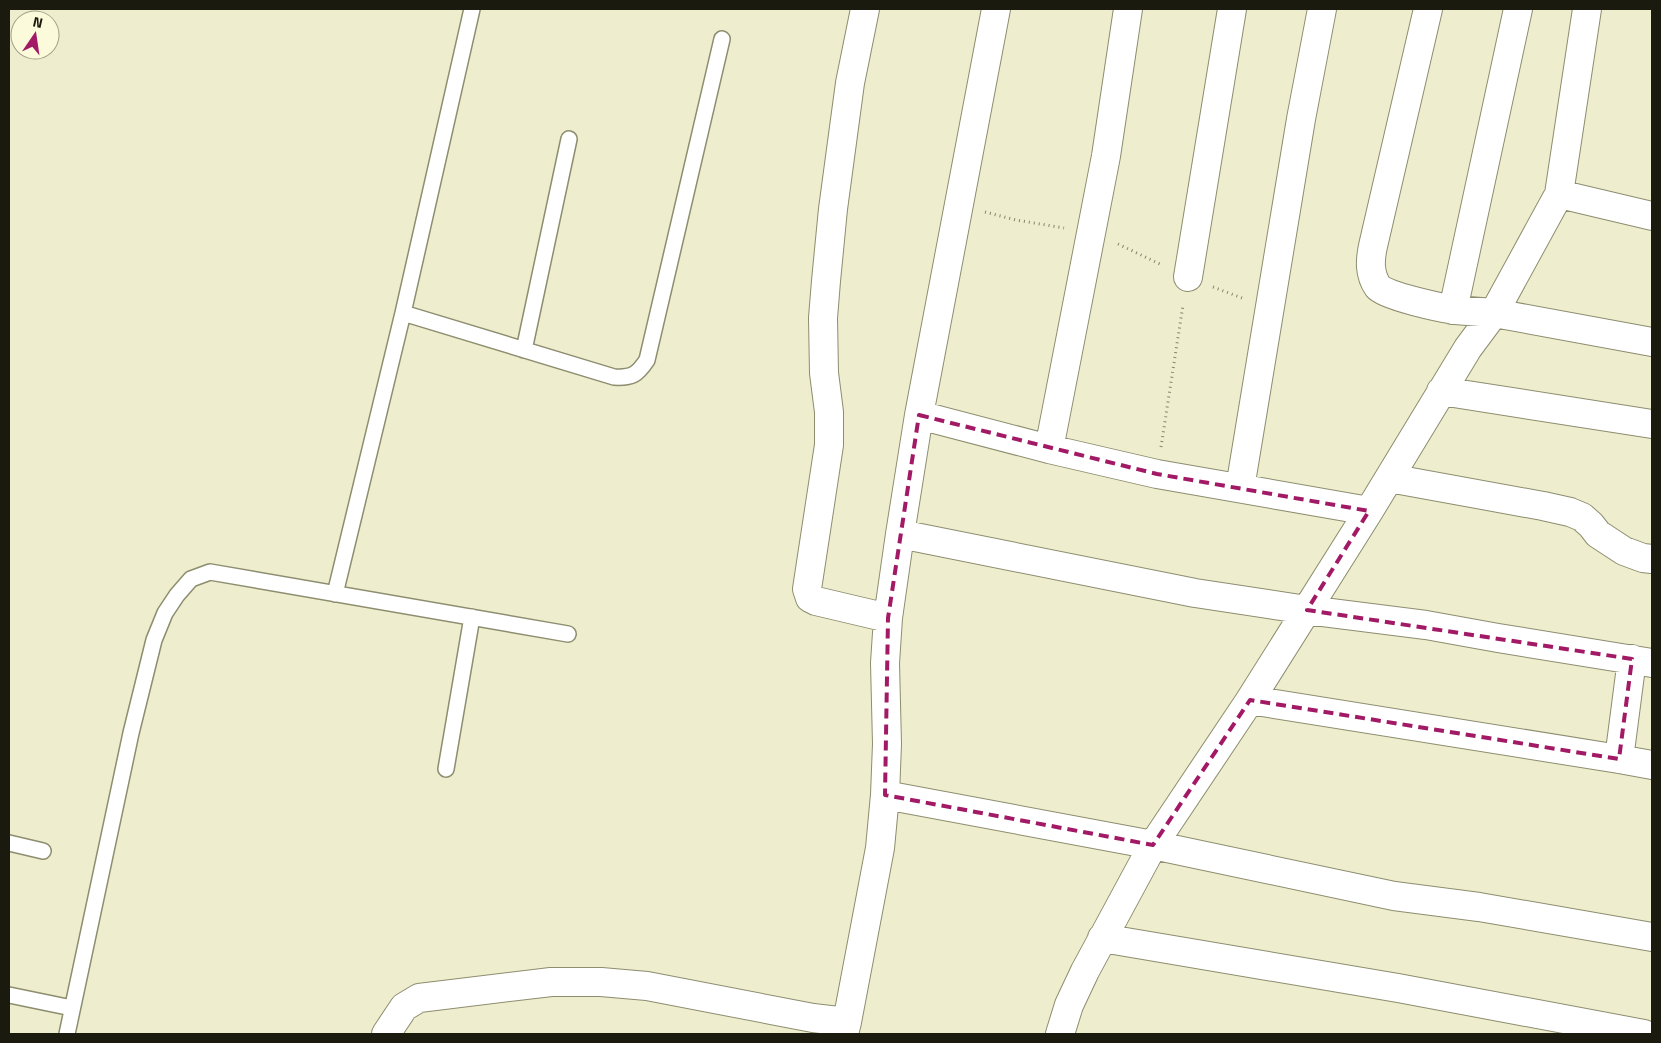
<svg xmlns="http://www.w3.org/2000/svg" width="1661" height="1043" viewBox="0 0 1661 1043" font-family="'Titillium Web',sans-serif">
  <rect width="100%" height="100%" fill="#eeedce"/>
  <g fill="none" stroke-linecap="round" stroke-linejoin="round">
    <defs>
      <path id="lane" d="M403 313 614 377C632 378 637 375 647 360L722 39
        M524 350 569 139
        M335 594 403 313 472 9
        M446 769 472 617
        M9 843 43 851
        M9 995 72 1008
        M67 1034 131 733 154 640 165 613 177 595 191 579 210 572 568 634"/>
      <path id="street" d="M865 9 850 83 833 209 826 281 823 318 824 373 829 412V445L807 589 810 598 816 601 888 618
        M1428 9 1373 246C1370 260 1369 274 1378 287 1385 296 1442 308 1455 310 1468 311 1481 312 1494 313L1559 194 1652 216
        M1559 194 1587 9
        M1188 277 1232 9
        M1453 310 1518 9
        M1441 391 1652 424
        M919 415 1049 449 1157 474 1369 511 1250 700
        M1049 449 1106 156 1128 9
        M1389 478 1543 506 1570 512 1582 517 1591 525 1598 534 1624 551 1643 558 1652 559
        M1240 488 1301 119 1322 9
        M1369 511 1468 348 1494 313 1652 342
        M900 534 1195 593 1307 610 1426 625 1498 638 1652 663
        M1619 759 1632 659
        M885 795 1153 845 1394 896 1479 907 1652 937
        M1102 938 1398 988 1644 1034
        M847 1022 880 848 885 795 887 744 885 663 888 618 900 534 919 415 996 9
        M386 1034 404 1007 419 998 551 982H601L647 986 813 1018 847 1022 844 1034
        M1060 1034 1069 1005 1085 971 1153 845 1250 700 1619 759 1652 765"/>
    </defs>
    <!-- lane casing -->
    <use href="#lane" stroke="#8d8d6f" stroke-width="18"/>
    <!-- street casing -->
    <use href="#street" stroke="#8d8d6f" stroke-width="30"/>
    <!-- path -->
    <path stroke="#85846f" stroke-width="3" stroke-dasharray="1 4" stroke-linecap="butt" d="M985 212 1016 220 1064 228
      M1118 244 1162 265
      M1213 287 1242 298
      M1161 447 1183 305"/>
    <!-- lane -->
    <use href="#lane" stroke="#fff" stroke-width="15"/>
    <!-- street -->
    <use href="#street" stroke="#fff" stroke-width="28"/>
  </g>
  <!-- marked area -->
  <path fill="none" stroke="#a21a65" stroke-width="4" stroke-dasharray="10 6" stroke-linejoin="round" d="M919 415 1157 474 1369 511 1307 610 1632 659 1619 759 1250 700 1153 845 885 795 888 618Z"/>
  <!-- border -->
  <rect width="1661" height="1043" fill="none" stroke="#1a1a0f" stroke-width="20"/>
  <!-- north arrow -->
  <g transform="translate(35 35) rotate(13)"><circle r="24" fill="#fbfbdb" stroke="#a1a189"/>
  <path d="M0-4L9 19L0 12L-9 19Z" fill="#a21a65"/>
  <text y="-8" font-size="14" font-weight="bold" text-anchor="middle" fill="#1a1a0f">N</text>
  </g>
</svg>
